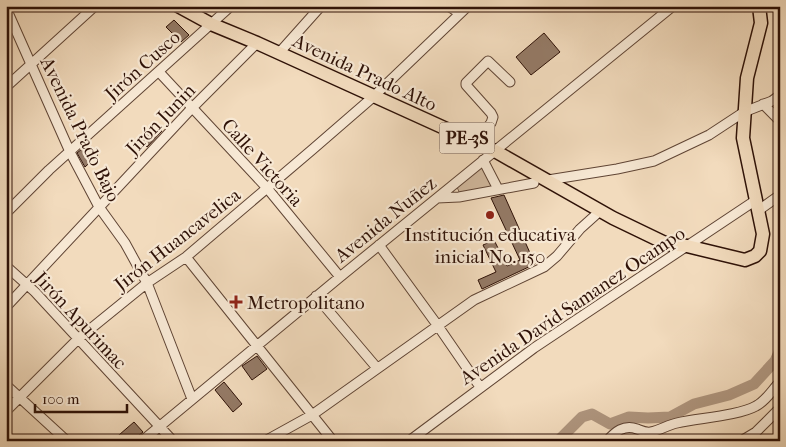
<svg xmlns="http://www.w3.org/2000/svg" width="786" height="447" viewBox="0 0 786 447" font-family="'IM FELL French Canon',serif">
  <rect width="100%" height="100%" fill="#f2dbbd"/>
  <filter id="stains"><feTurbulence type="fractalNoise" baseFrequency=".004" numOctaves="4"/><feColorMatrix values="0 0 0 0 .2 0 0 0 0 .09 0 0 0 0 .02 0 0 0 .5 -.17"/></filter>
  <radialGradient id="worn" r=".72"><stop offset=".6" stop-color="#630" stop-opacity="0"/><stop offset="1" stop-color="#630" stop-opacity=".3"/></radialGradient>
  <!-- green -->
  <path fill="#d1b99e" stroke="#806552" d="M481 164 495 188 460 194 457 187Z"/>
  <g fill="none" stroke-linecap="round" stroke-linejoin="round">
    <!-- river -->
    <path stroke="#af967f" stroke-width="11" d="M558 441 582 417 592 414 610 424 629 417 648 418 670 417 694 404 729 395 754 384 775 361 780 350"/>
  </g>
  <!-- building -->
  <path fill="#947a66" stroke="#2e1107" d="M174 20 189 35 181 42 166 27Z
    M544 33 560 52 531 75 516 57Z
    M154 124 162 131 147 147 140 140Z
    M88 144 98 155 85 167 77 153Z
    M504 195 535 264 482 289 478 280 496 272 483 245 494 240 507 266 520 260 491 198Z
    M257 356 267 369 252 380 242 366Z
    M224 382 242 404 233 412 215 390Z
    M134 422 143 432 132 441H112Z"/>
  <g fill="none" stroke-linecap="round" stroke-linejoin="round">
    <defs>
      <path id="minor" d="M448 6 460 13
        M6 8 70 152 99 207 125 243 147 283 192 399
        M279 53 321 6
        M159 72 267 188 340 277
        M6 87 95 6
        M763 104 780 121
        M475 142 491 123 493 117 491 113 466 85V83L488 61 510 82
        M483 160 498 189
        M548 180 617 169 654 161 709 135 744 112 772 101 780 95
        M437 198 459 197 534 183
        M759 210 780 195
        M6 213 49 170 231 6
        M379 245 438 326 480 387
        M186 257 333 441
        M6 266 35 292 173 441
        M316 296 377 368
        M6 307 192 108 257 43
        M6 385 67 441
        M6 411 78 339 147 283 186 257 313 149 373 97 468 6
        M142 441 340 277 673 6
        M265 441 312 415 474 300 544 267 557 256 580 229 600 211
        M409 441 534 348 756 200
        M607 441C615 432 624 424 637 429 642 431 646 433 651 432 660 430 668 425 677 423 698 418 738 416 756 406 766 401 772 390 780 382
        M741 441 756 432 780 408"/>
      <path id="highway" d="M178 6 211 24 257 43 495 151 613 218 667 244 687 246 745 260 755 256 760 251 763 234 743 138 747 78 761 23 759 6"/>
    </defs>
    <!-- minor casing -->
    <use href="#minor" stroke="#5f4434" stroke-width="11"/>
    <!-- highway casing -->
    <use href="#highway" stroke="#2e1107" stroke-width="15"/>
    <!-- minor -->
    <use href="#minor" stroke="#f7e8d4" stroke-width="9"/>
    <!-- highway -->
    <use href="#highway" stroke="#f2dbbd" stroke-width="12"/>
  </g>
  <!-- markers -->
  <g fill="#8f2418" stroke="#f7e8d4" stroke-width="2">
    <circle cx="490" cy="215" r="5"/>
    <path d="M233.5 294.5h5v5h5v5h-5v5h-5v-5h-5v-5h5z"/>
  </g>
  <g text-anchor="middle" stroke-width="4.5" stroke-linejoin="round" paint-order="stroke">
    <!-- shield labels -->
    <rect fill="#f7e8d4" stroke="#6a5244" stroke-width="1" x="439.5" y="122.5" width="55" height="31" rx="4"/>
    <g font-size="18" font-weight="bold" fill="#2e1107">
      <text x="467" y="144">PE-3S</text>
    </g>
    <!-- street labels -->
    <g font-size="19" fill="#2e1107" stroke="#f7e8d4">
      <text transform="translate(142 65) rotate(-42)" y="7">Jirón Cusco</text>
      <text transform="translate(365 72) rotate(25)" y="7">Avenida Prado Alto</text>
      <text transform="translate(160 119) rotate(-46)" y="7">Jirón Junin</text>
      <text transform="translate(81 129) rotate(64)" y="7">Avenida Prado Bajo</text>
      <text transform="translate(263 162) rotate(48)" y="7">Calle Victoria</text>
      <text transform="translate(385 219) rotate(-39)" y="7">Avenida Nuñez</text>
      <text transform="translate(177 239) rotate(-38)" y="7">Jirón Huancavelica</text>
      <text transform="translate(572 305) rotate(-34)" y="7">Avenida David Samanez Ocampo</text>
      <text transform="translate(81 320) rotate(47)" y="7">Jirón Apurimac</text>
    </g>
    <!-- poi labels -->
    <g font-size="19" fill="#2e1107" stroke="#f7e8d4">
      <text x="490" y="241">Institución educativa<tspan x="490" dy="22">inicial No. 150</tspan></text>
      <text x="247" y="309" text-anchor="start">Metropolitano</text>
    </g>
  </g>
  <!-- margin -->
  <rect width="786" height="447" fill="none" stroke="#f2dbbd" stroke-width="25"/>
  <rect x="8" y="8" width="771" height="432" fill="none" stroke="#2e1107" stroke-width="2.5"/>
  <rect x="12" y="12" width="761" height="422" fill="none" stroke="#2e1107"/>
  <!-- scale -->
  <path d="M35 404v8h92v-8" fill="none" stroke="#2e1107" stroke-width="2.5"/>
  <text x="42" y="404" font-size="15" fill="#2e1107" stroke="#f7e8d4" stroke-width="4" paint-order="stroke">100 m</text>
  <rect width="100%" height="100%" filter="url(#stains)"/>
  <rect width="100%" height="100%" fill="url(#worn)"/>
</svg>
